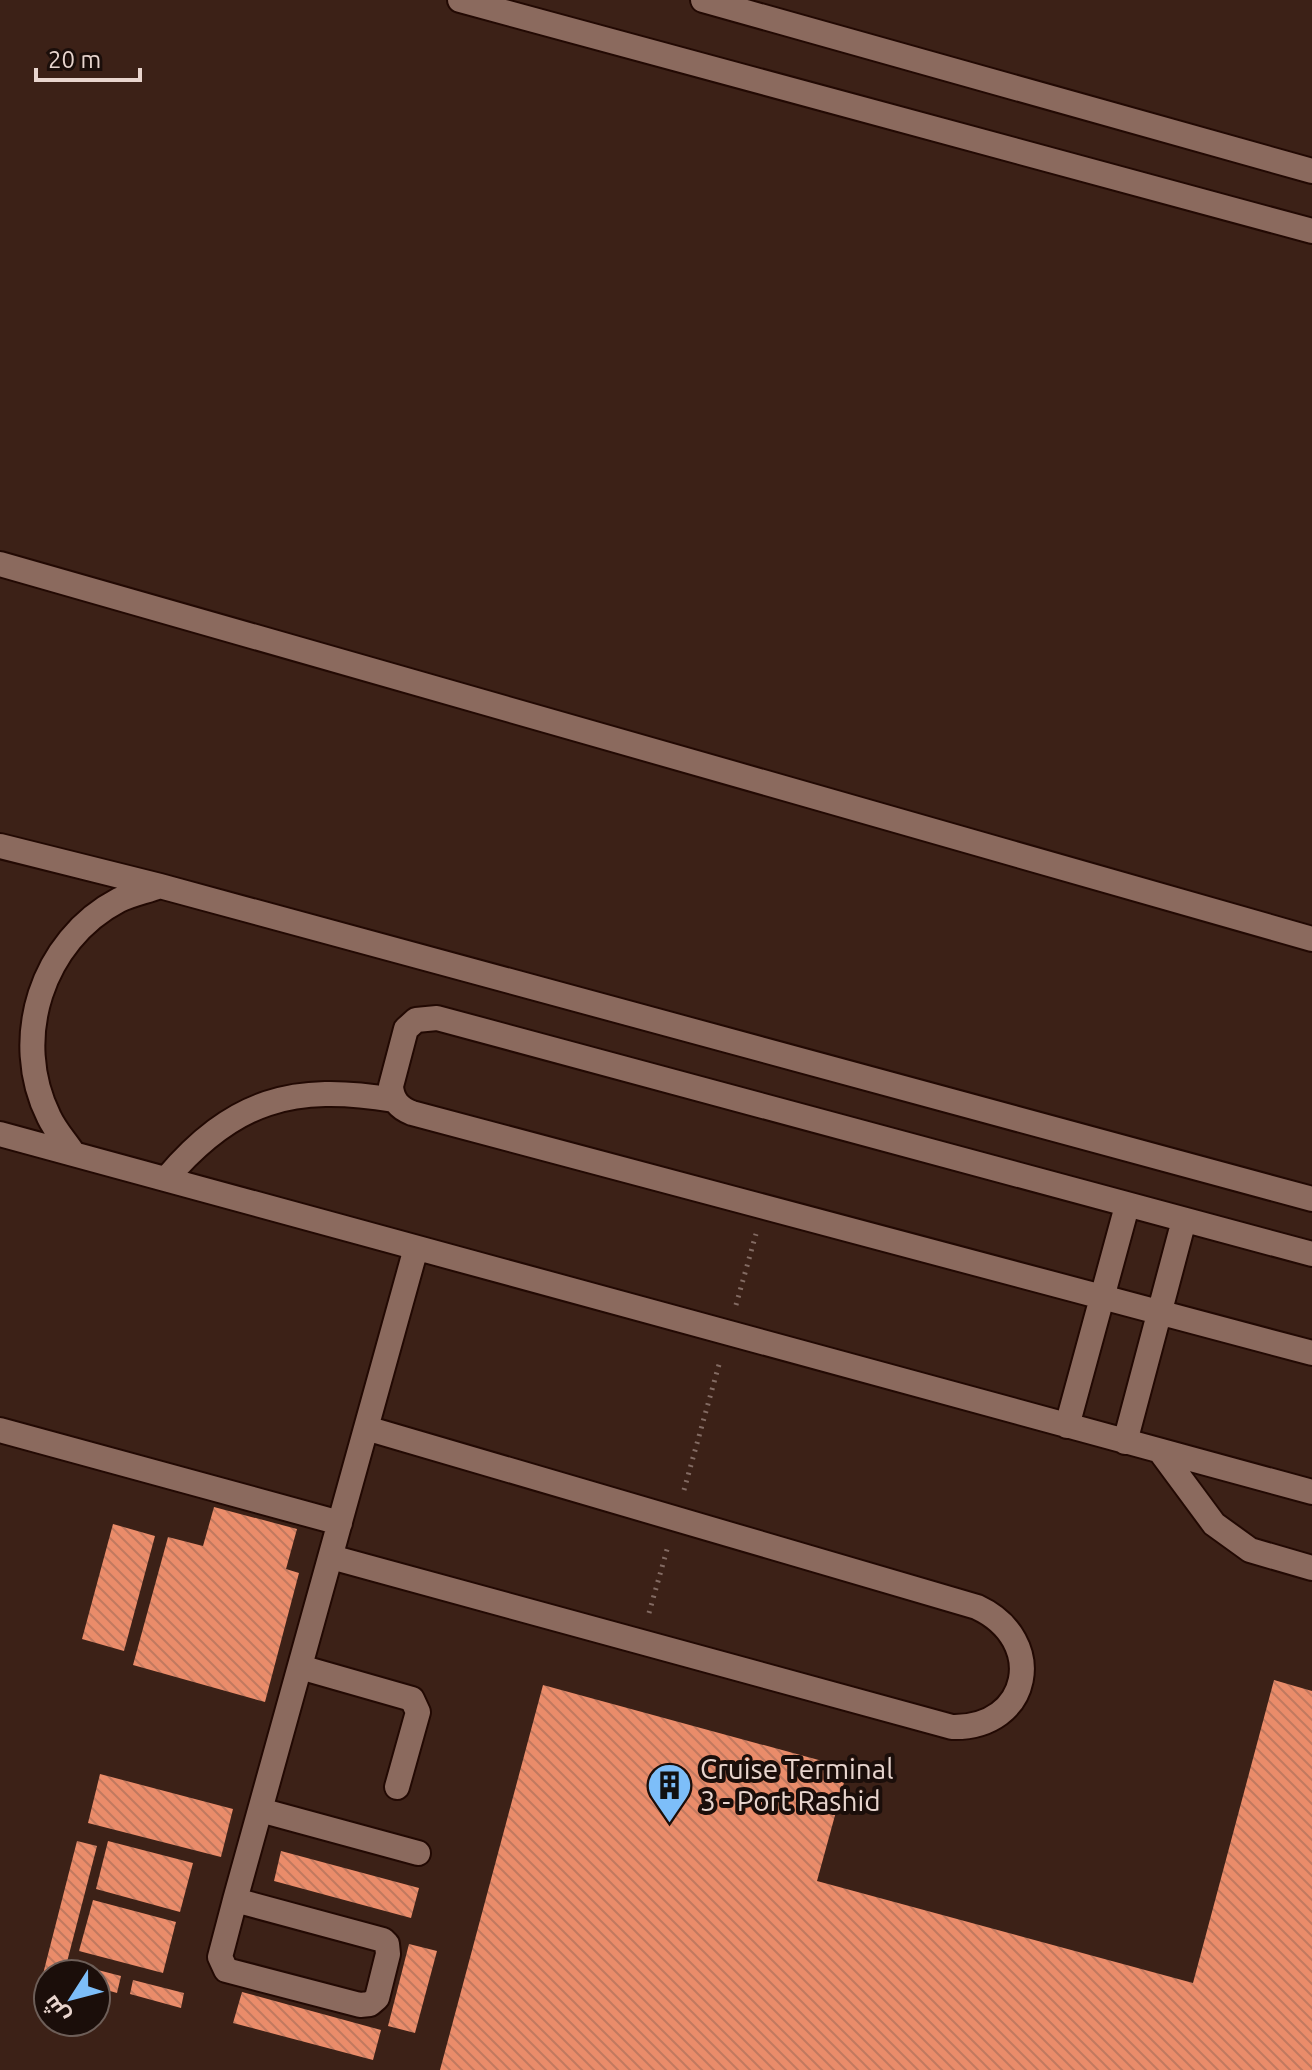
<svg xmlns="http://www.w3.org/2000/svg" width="1312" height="2070" viewBox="0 0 1312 2070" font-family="Ubuntu,Cairo,sans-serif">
  <defs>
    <pattern id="building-back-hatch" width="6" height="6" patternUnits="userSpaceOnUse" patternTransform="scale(2)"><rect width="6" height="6" fill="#ea8c6a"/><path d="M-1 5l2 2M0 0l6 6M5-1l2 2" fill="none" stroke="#c1795f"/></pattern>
  </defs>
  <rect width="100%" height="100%" fill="#3c2117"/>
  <!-- building -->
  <path fill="url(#building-back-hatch)" d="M214 1507 297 1529 286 1569 299 1573 265 1702 133 1665 168 1537 203 1546Z
    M113 1524 155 1536 124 1651 82 1639Z
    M1274 1680 1312 1691V2070H440L543 1685 848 1768 817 1881 1193 1983Z
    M100 1774 233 1809 221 1857 88 1823Z
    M77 1841 97 1846 67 1962 121 1976 117 1993 96 1987V1974H43Z
    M108 1841 193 1863 180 1912 96 1889Z
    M281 1851 419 1888 411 1918 274 1881Z
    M93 1900 176 1922 163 1973 79 1951Z
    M409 1944 437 1951 415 2033 388 2026Z
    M133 1980 184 1993 181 2008 130 1994Z
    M242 1992 381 2030 373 2060 233 2023Z"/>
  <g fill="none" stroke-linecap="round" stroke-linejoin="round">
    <defs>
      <path id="minor" d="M460 0 1312 231
        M703 0 1312 171
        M0 564 1312 939
        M0 846 160 886 1312 1199
        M0 1134 1312 1492
        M73 1153C65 1141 55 1130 49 1117 10 1039 42 940 119 900 132 894 147 891 160 886
        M166 1179C233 1100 293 1083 394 1100
        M1312 1254 437 1018 416 1020 406 1029 391 1086C392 1100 399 1108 412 1113L1312 1353
        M1067 1426 1127 1206
        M0 1430 340 1523
        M1125 1442 1184 1220
        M1160 1451 1214 1524 1250 1550 1312 1568
        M331 1557 952 1727C1031 1729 1048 1640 977 1607L366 1428
        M300 1667 412 1699 418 1712 397 1787
        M260 1810 418 1853
        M235 1900 416 1248
        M235 1900 383 1940 387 1944 388 1954 377 1998 370 2004 360 2005 226 1970 220 1957Z"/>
    </defs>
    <!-- minor casing -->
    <use href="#minor" stroke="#220903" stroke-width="28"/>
    <!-- path -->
    <path stroke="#836b63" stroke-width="5" stroke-dasharray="2 6" stroke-linecap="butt" d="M736 1305 756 1234
      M684 1490 720 1361
      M649 1613 668 1546"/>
    <!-- minor -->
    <use href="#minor" stroke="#8b6a5e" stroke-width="24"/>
  </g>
  <!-- icons -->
  <defs>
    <symbol id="building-pin" viewBox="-11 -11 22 30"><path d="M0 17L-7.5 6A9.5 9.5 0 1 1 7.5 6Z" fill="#7dbef9" stroke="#1b0e0a"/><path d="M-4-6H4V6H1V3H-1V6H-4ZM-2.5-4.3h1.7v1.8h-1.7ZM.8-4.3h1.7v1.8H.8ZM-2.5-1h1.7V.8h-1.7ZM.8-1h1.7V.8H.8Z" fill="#111"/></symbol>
  </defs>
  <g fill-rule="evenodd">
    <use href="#building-pin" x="644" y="1760" width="51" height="69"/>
  </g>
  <g text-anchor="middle" stroke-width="8" stroke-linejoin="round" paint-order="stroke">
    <!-- poi labels -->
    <g font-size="28" fill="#e8d5ce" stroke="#1b0e0a" text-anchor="start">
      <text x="700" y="1779">Cruise Terminal<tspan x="700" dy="32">3 - Port Rashid</tspan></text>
    </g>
  </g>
  <!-- north arrow -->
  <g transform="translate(72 1998) rotate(234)"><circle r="38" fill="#1b0e0a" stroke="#6d5e58" stroke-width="2"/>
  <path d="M0-6L14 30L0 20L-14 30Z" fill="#7dbef9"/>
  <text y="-12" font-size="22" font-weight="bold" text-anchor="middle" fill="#e8d5ce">ش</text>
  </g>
  <!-- scale -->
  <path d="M36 68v12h104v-12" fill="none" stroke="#e8d5ce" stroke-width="4"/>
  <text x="48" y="68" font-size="24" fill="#e8d5ce" stroke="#1b0e0a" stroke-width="6" paint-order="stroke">20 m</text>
</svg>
